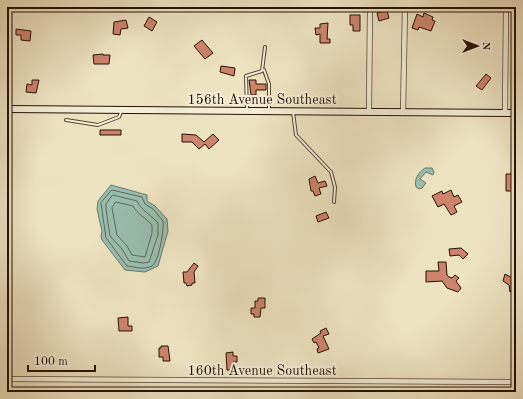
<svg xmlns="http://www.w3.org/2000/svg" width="523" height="399" viewBox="0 0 523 399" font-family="'Old Standard TT',serif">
  <rect width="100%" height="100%" fill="#eee3c1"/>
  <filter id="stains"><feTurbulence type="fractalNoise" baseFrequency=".005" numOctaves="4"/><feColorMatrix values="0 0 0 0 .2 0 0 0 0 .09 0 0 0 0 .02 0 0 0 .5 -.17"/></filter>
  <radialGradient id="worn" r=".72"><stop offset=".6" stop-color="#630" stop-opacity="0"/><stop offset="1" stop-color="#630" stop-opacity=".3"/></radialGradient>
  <!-- water -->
  <path fill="#99beb0" stroke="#6b796a" d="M425 168H432L434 172 433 175 426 172 420 179 426 183 422 188 419 189 416 187C414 179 418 173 425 168Z
    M111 185 147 195V201L155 206 167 219 168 231 158 266 145 272 125 270 102 240 101 236 102 231 97 209 98 201Z"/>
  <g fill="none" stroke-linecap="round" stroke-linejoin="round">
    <!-- shore -->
    <path stroke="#5f6859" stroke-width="1" d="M112 190 142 197 145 204 153 209 163 221C164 229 159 262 152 266 144 270 135 267 127 266L106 238 101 203Z
      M113 195 137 201C141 210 151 215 158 223V235L149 262 144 263 129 261 122 249 110 236 106 209V204Z
      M116 202 133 206C137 214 146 218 152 225V233L145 257 132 255 127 246 117 235 112 208Z"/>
  </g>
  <!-- building -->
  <path fill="#cc846d" stroke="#251102" d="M380 7H386L389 18 379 21 377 13 381 12Z
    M424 13 433 17 432 20 435 21 431 31 419 27 418 30 412 28 417 14 423 17Z
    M350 15H360V31H353V25H350Z
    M149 17 157 22 152 31 144 26Z
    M126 20 128 28 121 29 120 35 113 34 114 22Z
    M328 23 327 39H330V43H320V34L316 35 315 28H320V24Z
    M16 29 31 31 30 41 21 40V35H16Z
    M202 40 213 53 205 59 194 46Z
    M103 54V55H110L109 64H94L93 55Z
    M221 66 235 68 234 76 220 72Z
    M486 74 491 78 482 90 476 86Z
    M32 80H39L36 93 26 92 27 84 32 85Z
    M249 80H256V84H266V90H256V95H251Z
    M100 130H121V135H100Z
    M182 134 196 135 204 142 213 134 219 140 209 149 205 144 199 149 192 142H182Z
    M506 174H514L512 191H506Z
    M315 176 318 183 325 181 327 186 319 188 321 194 315 196 313 191H311L309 179Z
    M451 190 454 197 458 195 462 202 454 206 457 212 451 215 444 204 438 207 432 196 442 191 443 194Z
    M326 212 329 218 318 222 316 216Z
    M461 248 468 254 463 259 459 255 450 256 449 249Z
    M438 262H446L447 275 449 277 452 278 455 275 459 278 456 281 461 288 458 292 447 288 442 281 426 282V271H439Z
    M194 263 198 266 194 272 195 283H192V285L187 286 186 283H184L183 272H187Z
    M505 274 514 279 513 282 514 285 510 292 509 285 503 281Z
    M258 298H265V308H261L260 317H254V314H251V308H255V301H258Z
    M128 317V326H132V331H119L118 318Z
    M326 328 329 334 323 336 329 349 318 353 317 349 319 348 316 342 314 343 312 339 321 333 320 331Z
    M161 346H168L170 361H163V357H159V348H161Z
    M233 352V356H237V362H233V370H227L226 353Z"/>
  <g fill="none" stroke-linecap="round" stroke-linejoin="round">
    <defs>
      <path id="lane" d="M264 70 269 84V111
        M247 110 246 76 262 71 265 47
        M293 112 296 135 331 172 335 187 334 202
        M66 120 98 125 119 117 121 112"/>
      <path id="street" d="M369 112 370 7
        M403 113 405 7
        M505 113 506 7
        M7 379 516 382"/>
      <path id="secondary" d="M7 109 516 113"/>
    </defs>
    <!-- lane casing -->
    <use href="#lane" stroke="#574632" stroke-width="4"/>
    <!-- street casing -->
    <use href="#street" stroke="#574632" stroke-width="6"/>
    <!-- secondary casing -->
    <use href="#secondary" stroke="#251102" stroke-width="8"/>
    <!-- lane -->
    <use href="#lane" stroke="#f4edd7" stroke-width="2"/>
    <!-- street -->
    <use href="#street" stroke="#f4edd7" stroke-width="4.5"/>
    <!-- secondary -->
    <use href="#secondary" stroke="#f4edd7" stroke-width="6"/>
  </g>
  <g text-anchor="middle" stroke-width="4" stroke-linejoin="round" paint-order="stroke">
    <!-- street labels -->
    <g font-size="14" fill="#251102" stroke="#f4edd7">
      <text x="262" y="104">156th Avenue Southeast</text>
      <text x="262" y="375">160th Avenue Southeast</text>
    </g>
  </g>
  <!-- margin -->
  <rect width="523" height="399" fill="none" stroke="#eee3c1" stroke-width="24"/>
  <rect x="8" y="8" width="507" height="383" fill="none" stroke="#251102" stroke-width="2"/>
  <rect x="12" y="12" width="499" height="375" fill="none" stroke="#251102"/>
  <!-- north arrow -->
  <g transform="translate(477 46) rotate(90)" stroke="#f4edd7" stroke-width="3" paint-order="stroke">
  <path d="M0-3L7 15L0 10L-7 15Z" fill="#251102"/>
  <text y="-6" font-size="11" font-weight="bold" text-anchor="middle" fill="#251102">N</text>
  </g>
  <!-- scale -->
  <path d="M28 365v6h67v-6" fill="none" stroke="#251102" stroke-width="2"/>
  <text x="34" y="365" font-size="12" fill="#251102" stroke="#f4edd7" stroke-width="3" paint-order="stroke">100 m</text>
  <rect width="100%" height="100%" filter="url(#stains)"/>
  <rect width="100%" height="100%" fill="url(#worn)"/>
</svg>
